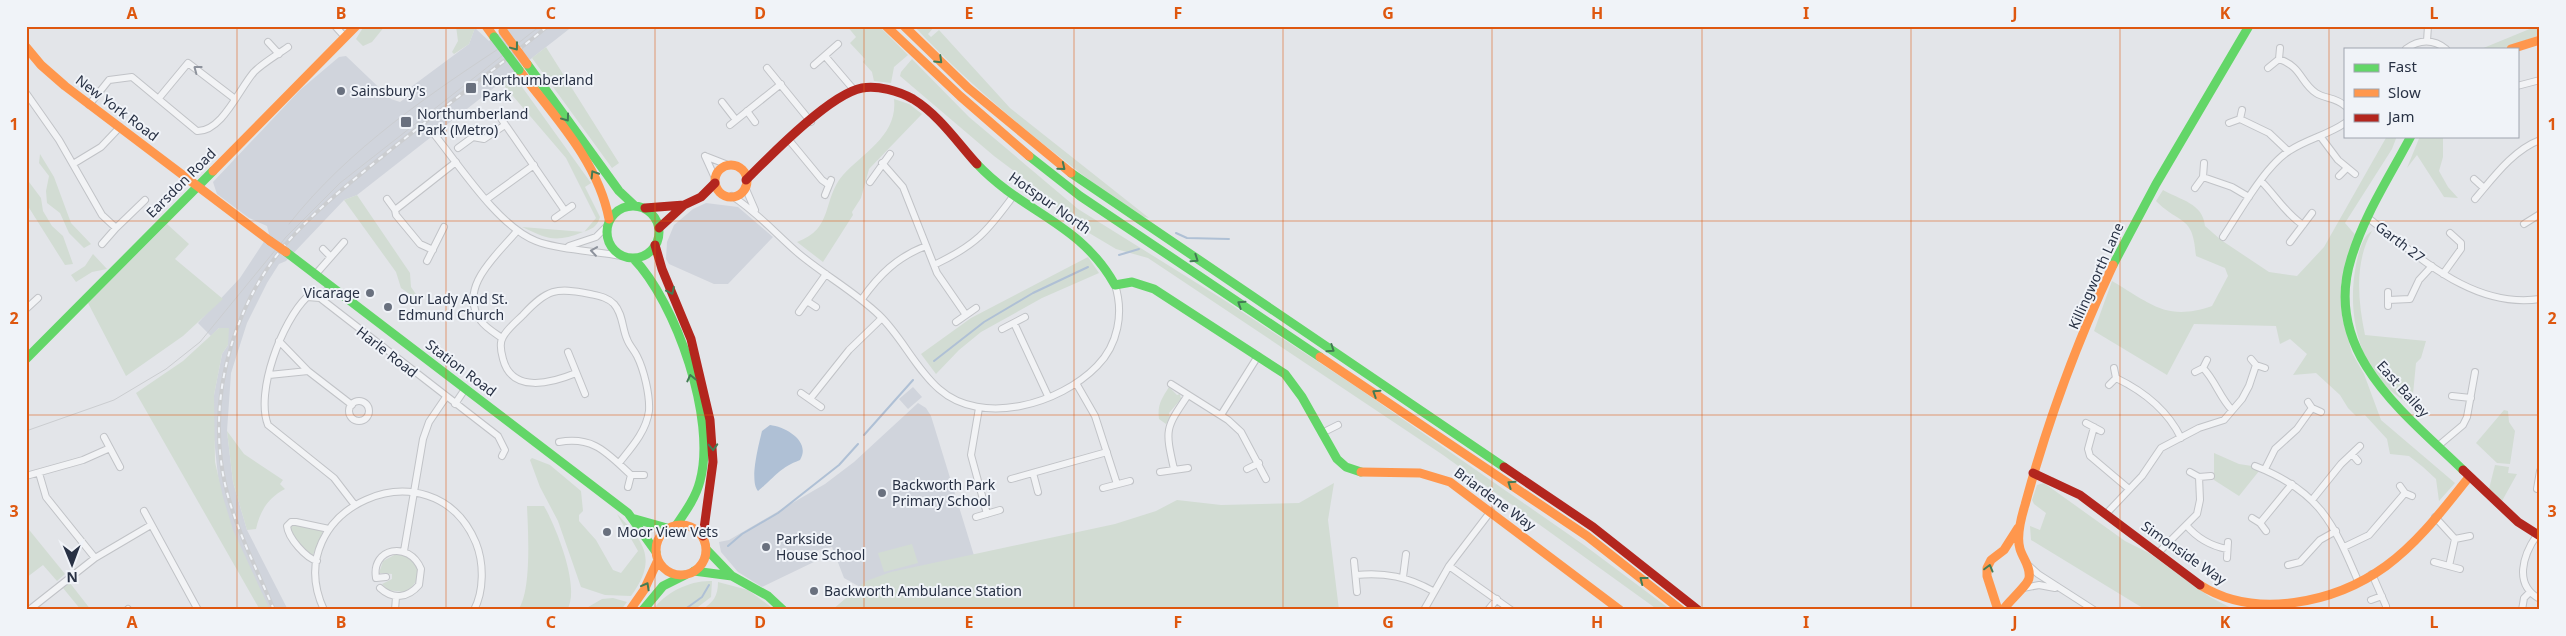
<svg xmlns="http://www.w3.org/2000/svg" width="2566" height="636" viewBox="0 0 2566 636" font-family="'Noto Sans',sans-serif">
  <rect width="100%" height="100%" fill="#e3e5e9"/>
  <!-- built -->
  <path fill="#d0d4dc" d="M509 26H573L357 195 344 200 286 261 279 264 267 283 247 323 231 373 227 431 233 482 247 530 288 610H262L223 523 213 429 214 395 222 354 228 345 219 328 211 336 198 323 240 278 269 234 267 226 249 218 217 194 213 182 300 90 339 57 346 56 391 99 400 102 411 94V87L469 44 475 28 489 41Z
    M706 203 738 207 773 237 728 284H714L669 264 666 259 667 242 674 225 693 209Z
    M913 387 922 397 908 409 899 399Z
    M918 403 926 408 931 416 976 562 860 587 844 578 832 547 815 551 818 560 762 587 738 572 721 552 719 542 729 540 825 484 854 462Z"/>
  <!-- green -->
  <path fill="#d2dcd3" d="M364 26H385L372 42 363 46 356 39Z
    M456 26 475 28 469 44 454 54 452 52 458 41Z
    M847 26H879L908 55 894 67 891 83 874 81 872 72 863 62 865 59 850 43 856 37Z
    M914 26H935L928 34 931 37 939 30 1010 108 1149 218 1136 215C1058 157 980 97 914 26Z
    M2532 26H2540V35L2502 49H2481L2532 28Z
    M546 47 619 163 612 168 532 58Z
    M912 59 969 117 1078 209 1224 300 1358 388 1584 545 1671 610H1658L1443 455 1148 258 1116 249 1074 224 1042 192 994 156 900 76 901 72Z
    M512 73 591 183 585 187 600 217C597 227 592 229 583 232 555 243 548 239 522 227L584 232 596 218 566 158 501 82Z
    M894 99 909 104 922 114 869 169 861 198 852 212 853 215 823 262 797 242C834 229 822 199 843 175 864 152 898 135 894 99Z
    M2387 136H2397L2392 149 2345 223 2358 238 2341 283 2342 317 2352 353 2364 374 2381 420 2455 483 2439 501 2436 479 2423 467 2409 456 2390 454 2387 439 2365 415 2356 416 2348 408 2340 395 2316 373 2293 375 2307 354 2290 339 2280 344 2276 326 2194 324 2167 375 2094 331 2112 281C2150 303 2166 322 2212 306L2228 276 2225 268 2196 256C2193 214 2181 226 2156 201L2163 190C2180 200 2203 203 2205 226L2221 240 2269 272 2297 276 2324 247Z
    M2420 136 2443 137V157L2439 171 2448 187 2458 198 2444 197 2417 155 2407 168Z
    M40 154 54 177 71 223 91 244 84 248 69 233 60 213 47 203 46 191 49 176 39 163Z
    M26 178 41 198 43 211 52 226 63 236 73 264 65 265 26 203Z
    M357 195 410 273 411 287 422 303 401 288 396 272 344 200Z
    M167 224 189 244 175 259 223 299 183 336 126 376 88 303Z
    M2372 231C2354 263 2358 301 2365 335L2426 341 2421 358 2416 363 2413 394 2405 402C2398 396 2390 391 2384 385 2355 354 2348 305 2356 265 2358 255 2362 236 2372 231Z
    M93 254 107 269 92 272 76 282 71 275 85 266Z
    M1088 257 1099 273 1042 298 981 332 959 350 936 374 921 354 971 318Z
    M219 328H229L228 345 222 354 214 395 215 462 223 497 233 530 270 610H260L136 393 183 361Z
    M1169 387 1177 395 1180 394 1181 399 1169 413 1170 417 1166 424 1159 419C1157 405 1162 398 1169 387Z
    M2504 410 2508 411 2509 422 2515 431 2510 464 2497 463 2476 443Z
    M227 431 244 454 283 480 280 484 285 489C268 498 260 511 256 529L247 530 233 482Z
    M2214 453 2239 464 2252 466 2259 471 2239 496 2214 480Z
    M532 458 550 465 581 491 583 511 579 515V521L596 540 613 570 621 573 638 551 617 514C646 543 657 560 631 596L605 595 581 587 558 521 540 487 530 460Z
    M2495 465 2509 467 2508 473 2517 474 2502 501 2489 489Z
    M1334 483 1328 520 1339 610H832L866 581 891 572 1115 524 1156 511 1177 500 1221 505 1299 503Z
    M2044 483 2125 541 2149 553 2210 597 2235 610H2146L2031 540 2030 526 2040 530 2046 513 2034 504 2032 500 2037 485Z
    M527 506H544C556 527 581 588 567 610H518C532 591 528 530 527 506Z
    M294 525 323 531 312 557 291 534V527Z
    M26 526 65 574 57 581 43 565 26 578Z
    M912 544 918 563 884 572 878 553Z
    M398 553 413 559C422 573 418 585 404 592L388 590 382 584 392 579V574L379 573 383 561Z
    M712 581 711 597 694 610H653C665 592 691 580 712 581Z
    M718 582 748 590 775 610H702C713 602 718 597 718 582Z
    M70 583 91 610H81L63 588Z
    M613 598 627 602 621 610H583L602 599Z"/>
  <!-- water -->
  <path fill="#afc0d5" d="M770 425C787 427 811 442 800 460 779 468 774 478 758 491 749 481 759 444 762 431Z"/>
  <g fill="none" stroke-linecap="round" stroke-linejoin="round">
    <!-- stream -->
    <path stroke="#afc0d5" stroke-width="2" d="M1176 233 1187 238 1229 239
      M1119 255 1139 249
      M934 361 984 322 1033 293 1088 267
      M864 435 913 380
      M728 546 742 534 778 513 839 465 858 444
      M684 610 702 597 709 585"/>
    <defs>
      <path id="street" d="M335 26 345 37
        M2427 41 2428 26
        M268 42 279 54
        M2406 49C2419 39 2434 39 2446 49
        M825 56 854 90
        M2279 59C2302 67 2300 82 2316 93 2325 99 2336 97 2345 106
        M814 65 838 44
        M767 68 811 122
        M2268 68 2279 59 2280 48
        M2517 86 2540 80
        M26 93 59 140 102 215 116 228 145 200
        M159 98 188 63 235 99
        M722 102 736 120
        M89 105 109 80 132 77 197 131C222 132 239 89 254 72 263 63 277 55 288 47
        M747 111 755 122
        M500 117 565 211
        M2240 119 2269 133 2288 151
        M2229 123 2240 119 2242 110
        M730 125 781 84
        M434 134C460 166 498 226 536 241 559 250 596 251 622 256
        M2320 136 2338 160 2355 174
        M789 140 822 180 829 185
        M458 148 473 137 484 139 505 125
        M705 156 728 165
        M705 156 715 178
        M882 163 903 187 937 273 966 315
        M73 164 101 147 120 127
        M2339 176 2347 168
        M2203 177 2232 187 2249 197
        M2474 179 2484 188
        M2261 181C2276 196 2285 213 2303 225
        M870 182 890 154
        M745 187 755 210
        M2195 188 2203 177 2204 163
        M825 195 831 180
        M732 196C757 212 776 234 798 253 824 275 854 291 879 315 902 337 915 368 939 389 982 427 1060 404 1097 366 1118 345 1124 313 1115 285
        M387 199 395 210
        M487 199 534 165
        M2475 199C2493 178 2513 150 2540 140
        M555 218 572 206
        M2368 218C2419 256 2472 309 2540 299
        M2524 224 2540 214
        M2223 237C2239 213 2265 166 2289 151 2307 139 2328 135 2345 123
        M2290 242 2312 213
        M102 244 116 228
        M569 246 596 237 607 226
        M323 249 331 257
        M433 250 420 244 396 215 395 210 456 162
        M427 261 444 227
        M934 265C976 245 987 232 1014 195
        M2443 274 2461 249V243L2450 233
        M315 275 344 242
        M320 298 331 286
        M862 299C879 275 897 257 926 246
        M2388 300 2410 299 2419 280 2432 266
        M807 301 816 307
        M2388 306V292
        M26 309 38 298
        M799 312 826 274
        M956 322 976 308
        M1014 323 1048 396
        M1002 329 1025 317
        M502 338C495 333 486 328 481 321 456 288 498 254 517 231
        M279 341 308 371 352 405
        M568 352 585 394
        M2251 359 2256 365 2265 368
        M2203 368C2215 380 2220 398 2232 410
        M2195 372 2203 368 2207 360
        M576 373C552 383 512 394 503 359 501 352 499 343 503 337 507 329 517 321 523 315 547 289 556 287 590 294 599 296 607 297 614 304 623 314 622 328 627 339 629 345 634 350 637 356 644 370 650 395 649 411 646 432 631 448 619 463
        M269 375 308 371
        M2116 378C2143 391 2168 411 2181 438
        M1076 383 1095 416 1117 484
        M1171 384 1228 420 1241 432 1266 479
        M2109 385 2116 378 2114 368
        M801 393 821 407
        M2452 396 2471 398
        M810 399 849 350 882 318
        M349 411a10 10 0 1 1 20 0a10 10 0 1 1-20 0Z
        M2308 402 2312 408 2321 412
        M455 404 465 389
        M979 408 971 455 987 514
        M1221 415 1258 356
        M2086 423 2101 431
        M2094 427 2088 449 2090 456 2129 489
        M1322 433 1338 425
        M104 437 120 467
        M559 442C594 436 607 453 631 475
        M2438 446 2463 425 2467 417 2475 372
        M2352 454 2358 461
        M2255 466C2319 491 2333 522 2358 581
        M1174 469C1165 429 1165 429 1188 395
        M1247 469 1259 463
        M2265 469 2275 449 2297 429 2312 408
        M1160 472 1188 468
        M2190 472 2199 477 2211 476
        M39 473 46 497 95 558
        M1033 473 1038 492
        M26 476 83 460 110 448
        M1011 479 1107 452
        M2400 486 2405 493 2412 496
        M628 487 631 475H644
        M1103 488 1130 481
        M2537 489 2540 471
        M2312 500 2341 464 2360 446
        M354 504 334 478 268 425C255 392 282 321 307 297L320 298 498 436 505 450 502 456
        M144 511 198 610
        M2106 514 2142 476 2161 448 2199 428 2224 420 2242 399 2249 386 2256 365
        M976 517 1000 510
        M2435 517 2455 539 2470 536
        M2252 518 2260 523 2266 531
        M2260 523 2292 484
        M2186 525C2197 538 2211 546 2227 549
        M2537 535C2523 555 2513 585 2540 599
        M2344 547 2369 535 2405 493
        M404 551 423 439 429 422 446 397
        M2158 553 2197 514 2200 500 2199 477
        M2227 558 2228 542
        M317 561C306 558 288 538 287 526L291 522H296L329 529
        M1354 561 1357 592
        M2434 562 2460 569
        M2028 565 2038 574 2094 610
        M2288 565 2300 562 2320 540 2336 531
        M1449 566 1511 610
        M2449 566 2455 539
        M2372 574 2386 606
        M1356 575C1385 572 1408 577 1433 591
        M1403 577 1406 554
        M380 588C393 600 408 598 419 585L421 569C409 540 371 548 376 578L386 577
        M2023 588 2039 585 2055 588
        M2371 600 2382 596
        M29 610 95 558 151 525
        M127 610 128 609
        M324 610C277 508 433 440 476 543 484 563 484 591 474 610
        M395 610 396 597
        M1424 610 1449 566 1491 511
        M1488 610 1497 599
        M2522 610 2524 598 2530 592"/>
    </defs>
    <!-- street casing -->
    <use href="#street" stroke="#c1c3c7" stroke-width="8"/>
    <!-- street -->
    <use href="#street" stroke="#f2f3f5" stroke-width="6"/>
    <!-- fast -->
    <path stroke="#63d668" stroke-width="9" d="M527 64 619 191 635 206
      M2411 136C2390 176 2364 215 2351 259 2322 352 2404 413 2463 470
      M1029 156 1080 196 1320 357
      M977 164C1023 213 1080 222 1115 285L1132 282 1154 289 1285 374 1302 397 1337 459 1346 467 1361 472
      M1071 173 1504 467
      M607 232a26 26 0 1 1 52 0a26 26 0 1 1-52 0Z
      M286 252 628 513 656 552
      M633 258C676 302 717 420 700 481 696 497 686 511 677 524
      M2113 265 2156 184 2249 26
      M26 359 213 171
      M635 519 667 528
      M707 550 732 576 768 596 783 610
      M694 571 732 576
      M643 610 663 586 685 575"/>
    <!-- slow -->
    <path stroke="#ff974d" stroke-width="9" d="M486 26 494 37
      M886 26 960 96 1029 156
      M904 26 968 88 1071 173
      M26 47 41 65 65 86 270 241
      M2511 49 2540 40
      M519 70C554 116 598 161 609 219
      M715 181a16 16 0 1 1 32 0a16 16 0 1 1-32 0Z
      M213 171 356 26
      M1320 357 1587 536 1681 610
      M1361 472 1420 473 1450 482 1620 610
      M656 550a25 25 0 1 1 50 0a25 25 0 1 1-50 0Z
      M2200 585C2255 620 2335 603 2386 566 2419 542 2444 508 2469 477
      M630 610 644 590 658 560
      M1998 610 1987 576V568L1991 560 2004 550 2018 528
      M2003 610C2008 602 2028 585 2029 578 2031 567 2023 559 2020 549 2016 536 2021 518 2025 505 2047 423 2077 342 2113 265"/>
    <!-- jam -->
    <path stroke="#b3261e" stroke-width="9" d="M746 180C770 156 830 94 862 88 877 85 899 91 913 99 939 115 957 142 977 164
      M645 208 684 205
      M659 228 684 205 701 197 715 183
      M655 245 662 269 691 339 710 420 713 462 703 536
      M1504 467 1593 527 1698 610
      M2463 470 2518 522 2540 536
      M2033 473 2080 495 2200 585"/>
    <!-- tram -->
    <path stroke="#cbcdd0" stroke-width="1" d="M289 224C348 149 432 92 512 40
      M26 431 114 400 166 369 200 342 286 237 340 183 540 26"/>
    <defs>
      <path id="rail" d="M274 610C254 562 227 513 221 461 211 382 238 296 292 237 324 202 362 173 399 143 448 104 499 66 548 26"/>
    </defs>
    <!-- rail casing -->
    <use href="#rail" stroke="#cbcdd0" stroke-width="4"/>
    <!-- rail -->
    <use href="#rail" stroke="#f0f3f8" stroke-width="2" stroke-dasharray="5.5" stroke-linecap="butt"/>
    <!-- fast-bridge -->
    <path stroke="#63d668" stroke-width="9" d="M494 37 519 70"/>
    <!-- slow-bridge -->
    <path stroke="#ff974d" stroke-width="9" d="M503 31 527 64
      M270 241 286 252"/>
  </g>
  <!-- one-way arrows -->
  <defs><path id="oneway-chevron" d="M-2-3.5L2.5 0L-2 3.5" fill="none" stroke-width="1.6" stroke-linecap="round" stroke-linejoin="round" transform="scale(1.25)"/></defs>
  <g stroke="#437b54">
    <use href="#oneway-chevron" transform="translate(515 47) rotate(53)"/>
    <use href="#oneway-chevron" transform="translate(939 60) rotate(44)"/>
    <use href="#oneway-chevron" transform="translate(566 118) rotate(54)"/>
    <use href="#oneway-chevron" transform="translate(1062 167) rotate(39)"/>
    <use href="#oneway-chevron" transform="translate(594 174) rotate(-122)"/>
    <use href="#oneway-chevron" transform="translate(1195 259) rotate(34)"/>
    <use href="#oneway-chevron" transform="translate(671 291) rotate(65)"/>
    <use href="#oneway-chevron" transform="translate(1241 304) rotate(-147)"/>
    <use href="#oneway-chevron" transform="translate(1331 349) rotate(34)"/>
    <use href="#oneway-chevron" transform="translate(691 378) rotate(-103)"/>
    <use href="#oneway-chevron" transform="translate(1376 393) rotate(-147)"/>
    <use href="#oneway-chevron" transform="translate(713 447) rotate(88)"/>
    <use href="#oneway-chevron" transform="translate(1511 484) rotate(-146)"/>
    <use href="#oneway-chevron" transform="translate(1989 568) rotate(-75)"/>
    <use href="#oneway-chevron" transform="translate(1643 580) rotate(-142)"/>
    <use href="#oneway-chevron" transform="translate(646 586) rotate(-61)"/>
  </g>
  <g stroke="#8d929c">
    <use href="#oneway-chevron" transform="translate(197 69) rotate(-143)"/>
    <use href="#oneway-chevron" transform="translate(594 251) rotate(-172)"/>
  </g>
  <!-- grid -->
  <path fill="none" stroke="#de570f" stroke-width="1" stroke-opacity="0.55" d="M237 26V610M446 26V610M655 26V610M864 26V610M1074 26V610M1283 26V610M1492 26V610M1702 26V610M1911 26V610M2120 26V610M2329 26V610M26 221H2540M26 415H2540"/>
  <!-- markers -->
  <g fill="#69707e" stroke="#f0f3f8" stroke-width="2">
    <rect x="465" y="82" width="12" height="12" rx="2.5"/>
    <circle cx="341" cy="91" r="5"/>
    <rect x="400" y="116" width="12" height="12" rx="2.5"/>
    <circle cx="370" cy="293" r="5"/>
    <circle cx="388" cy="307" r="5"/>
    <circle cx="882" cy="493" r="5"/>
    <circle cx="607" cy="532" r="5"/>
    <circle cx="766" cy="547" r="5"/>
    <circle cx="814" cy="591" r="5"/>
  </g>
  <g text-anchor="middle" stroke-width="4" stroke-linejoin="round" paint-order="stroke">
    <!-- poi labels -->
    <g font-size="14" fill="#283144" stroke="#f0f3f8" text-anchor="start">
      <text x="482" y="85">Northumberland<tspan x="482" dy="16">Park</tspan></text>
      <text x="351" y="96">Sainsbury's</text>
      <text x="417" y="119">Northumberland<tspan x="417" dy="16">Park (Metro)</tspan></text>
      <text x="360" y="298" text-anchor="end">Vicarage</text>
      <text x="398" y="304">Our Lady And St.<tspan x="398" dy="16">Edmund Church</tspan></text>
      <text x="892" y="490">Backworth Park<tspan x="892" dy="16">Primary School</tspan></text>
      <text x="617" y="537">Moor View Vets</text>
      <text x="776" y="544">Parkside<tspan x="776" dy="16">House School</tspan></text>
      <text x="824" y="596">Backworth Ambulance Station</text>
    </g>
    <!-- street labels -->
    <g font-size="14" fill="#283144" stroke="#f0f3f8">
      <text transform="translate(117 108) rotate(37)" y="5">New York Road</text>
      <text transform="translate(181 183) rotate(-45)" y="5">Earsdon Road</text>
      <text transform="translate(1050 203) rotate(35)" y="5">Hotspur North</text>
      <text transform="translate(2400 242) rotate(37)" y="5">Garth 27</text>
      <text transform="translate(2096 276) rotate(-66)" y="5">Killingworth Lane</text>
      <text transform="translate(387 352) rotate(38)" y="5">Harle Road</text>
      <text transform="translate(461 368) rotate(37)" y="5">Station Road</text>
      <text transform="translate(2403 389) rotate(48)" y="5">East Bailey</text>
      <text transform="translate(1495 499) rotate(36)" y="5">Briardene Way</text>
      <text transform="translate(2184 553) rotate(35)" y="5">Simonside Way</text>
    </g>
  </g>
  <!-- border -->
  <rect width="2566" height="636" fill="none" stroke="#f0f3f8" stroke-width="55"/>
  <!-- legend -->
  <rect x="2344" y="48" width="175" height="90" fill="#f0f3f8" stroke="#a0a5b0"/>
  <rect x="2354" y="64" width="25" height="8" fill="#63d668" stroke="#a0a5b0"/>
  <text x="2388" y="72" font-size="15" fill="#283144">Fast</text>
  <rect x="2354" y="89" width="25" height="8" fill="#ff974d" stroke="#a0a5b0"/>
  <text x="2388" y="98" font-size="15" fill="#283144">Slow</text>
  <rect x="2354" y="114" width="25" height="8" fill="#b3261e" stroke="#a0a5b0"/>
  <text x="2388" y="122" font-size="15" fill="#283144">Jam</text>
  <!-- north arrow -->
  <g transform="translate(72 564) rotate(179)" stroke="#f0f3f8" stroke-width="4" paint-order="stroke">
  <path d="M0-4L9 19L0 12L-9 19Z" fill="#283144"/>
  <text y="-8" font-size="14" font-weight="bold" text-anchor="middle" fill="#283144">N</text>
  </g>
  <rect x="28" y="28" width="2510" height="580" fill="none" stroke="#de570f" stroke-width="2"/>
  <g font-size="16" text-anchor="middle" font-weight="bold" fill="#de570f">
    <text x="132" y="19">A</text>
    <text x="341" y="19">B</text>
    <text x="551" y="19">C</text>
    <text x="760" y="19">D</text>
    <text x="969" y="19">E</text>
    <text x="1178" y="19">F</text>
    <text x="1388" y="19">G</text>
    <text x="1597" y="19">H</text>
    <text x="1806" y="19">I</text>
    <text x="2015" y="19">J</text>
    <text x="2225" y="19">K</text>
    <text x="2434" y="19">L</text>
    <text x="14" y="130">1</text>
    <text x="2552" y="130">1</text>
    <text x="14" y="324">2</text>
    <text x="2552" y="324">2</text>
    <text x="14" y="517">3</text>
    <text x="2552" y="517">3</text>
    <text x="132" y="628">A</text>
    <text x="341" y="628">B</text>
    <text x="551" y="628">C</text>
    <text x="760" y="628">D</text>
    <text x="969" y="628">E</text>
    <text x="1178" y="628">F</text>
    <text x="1388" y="628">G</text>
    <text x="1597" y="628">H</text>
    <text x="1806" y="628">I</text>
    <text x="2015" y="628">J</text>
    <text x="2225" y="628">K</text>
    <text x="2434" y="628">L</text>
  </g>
</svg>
